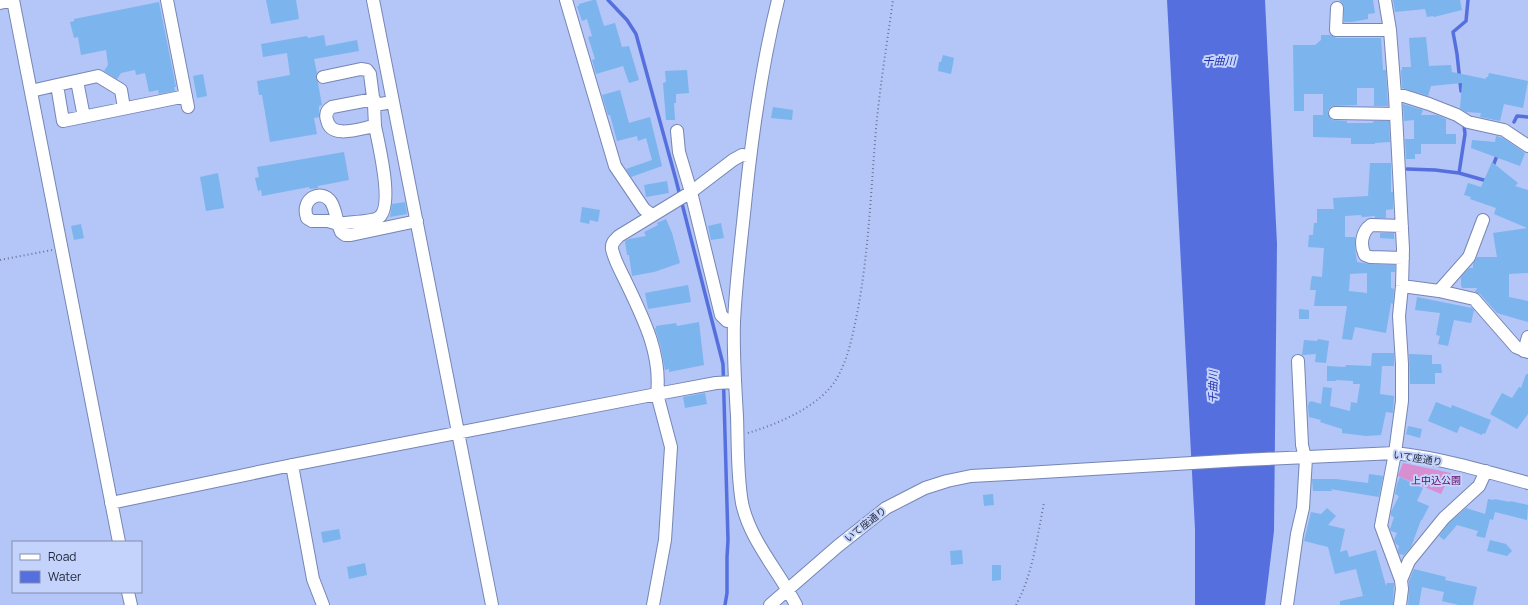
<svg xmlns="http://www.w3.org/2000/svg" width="1528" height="605" viewBox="0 0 1528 605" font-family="Manrope,'Noto Sans JP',sans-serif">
  <rect width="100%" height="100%" fill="#b4c5f7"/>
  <!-- green -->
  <path fill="#d78fd1" d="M1403 463 1451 473 1441 494 1398 476Z"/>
  <!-- water -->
  <path fill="#5570de" d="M1167 0H1265L1277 244 1274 531 1265 605H1195V529Z"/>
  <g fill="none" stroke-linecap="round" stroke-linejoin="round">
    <!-- stream -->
    <path stroke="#5570de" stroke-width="3.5" d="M608 0 627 20 636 34 676 180 723 364 728 540 727 557V593L725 605
      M1461 91 1457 54 1453 32 1466 21 1468 0
      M1514 122 1517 116 1528 117
      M1493 166 1498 153
      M1407 169 1435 170 1459 173 1465 134 1464 125
      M1459 173 1487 181"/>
  </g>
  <!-- building -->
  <path fill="#7cb4ed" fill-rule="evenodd" d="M266 0H296L299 19 271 24Z
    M593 0H596L604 26 615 23 622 47 629 46 639 80 629 83 623 66 596 74 592 60 595 59 588 37 592 36 587 19 582 21 577 6H579V4Z
    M1339 0H1373L1375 13 1368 14V19L1351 22H1344V8L1343 4Z
    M1393 0H1460L1462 10 1434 17 1433 16 1427 17 1425 9 1395 12Z
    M159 2 176 87H174L175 91 159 94 158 90 149 92 145 73 136 75 135 70 121 73 117 79 104 71 108 65 106 50 81 55 78 37 74 38 70 22 74 21V19Z
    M324 35 326 46 357 40 359 51 314 59 317 73 316 78 318 83 322 105 319 106V117L314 118 317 134 270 142 262 95H259L257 81 290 75 287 53 263 57 261 44 307 36 308 38Z
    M1321 35H1331L1336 38H1381L1383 70H1386L1388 106H1374V88H1357V105L1332 106 1328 110V113L1332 120 1347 121V123H1372L1374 121H1389L1390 142 1375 143V144H1351V138L1313 137V115H1323V94H1304V111H1294L1293 45H1315L1321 40Z
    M1426 37 1429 66 1451 65 1452 72 1486 79V77H1488L1489 73 1528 81 1523 108 1504 104 1500 121 1480 117 1481 113 1466 112 1460 108 1462 83 1431 86 1428 96 1402 88 1401 70H1402V67H1411L1409 38Z
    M943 55 954 58 951 74 938 71 939 62H941Z
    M687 70 689 93 676 94V103H674L675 120H666L663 83 666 82 665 71Z
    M203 74 207 96 197 98 193 76Z
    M620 90 629 123 650 117 662 166 631 177 626 169 652 160 646 138 638 141 637 136 617 141 610 115H608L602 95Z
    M1403 104 1423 110 1421 115H1437L1446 119V134H1456V144H1421V154H1415V159H1406L1405 139H1414V120L1404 121Z
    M773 107 793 110 792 120 771 118Z
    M1496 136 1503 138 1525 153 1520 166 1471 148 1472 140 1495 142Z
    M344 152 349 180 318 186V188L310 189 309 187 262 196 261 190 258 191 255 178 259 177 257 167Z
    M1492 162 1518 183 1515 186 1528 190V273L1509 274V297L1528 301V322L1497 313 1480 294 1475 292 1477 288H1462L1461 285V277L1469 268H1473V264L1477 257H1497L1493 233 1527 228 1494 214 1496 208 1470 199 1471 197 1464 195 1468 183 1481 187Z
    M1370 163H1391V192H1393V209L1386 210V218H1375V216L1362 217 1361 215 1345 216V237H1355V248L1357 262 1370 264 1395 265V272H1391V288L1394 289 1393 304 1391 303 1386 333 1355 327 1352 340 1342 339 1347 306H1314L1316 290H1310L1311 281 1312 276 1322 277 1324 248 1308 247 1309 235H1313L1314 223H1317V209H1334L1333 198 1368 196ZM1367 273V293L1349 291 1350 274Z
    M218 173 224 208 206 211 200 177Z
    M667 181 669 193 646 197 644 185Z
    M405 202 407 214 390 217 392 204Z
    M582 207 600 210 598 222 590 220 589 224 580 222Z
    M666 219 672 233 680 263 654 272 632 276 629 255H627L625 241 629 239 646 236 644 232 658 225 657 223Z
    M721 223 724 238 711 240 708 226Z
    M81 224 84 238 74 240 71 226Z
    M1380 233H1394V239L1380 238Z
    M688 285 691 302 648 309 645 293Z
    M1417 297 1472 308 1474 310 1471 323 1454 320 1448 346 1438 344 1440 336 1436 335 1440 313 1415 310Z
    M1299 309 1309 310V319H1299Z
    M699 322 704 365 669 372V369L665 370 661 348 655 328H656V326L676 323 677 326Z
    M1318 339 1329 341 1326 363 1315 362 1316 354 1302 355 1304 340 1317 341Z
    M1372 353H1394V366H1382L1380 394 1394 396V398L1393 413 1386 412 1381 435 1366 436 1342 433V429L1320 422 1321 420 1309 417 1308 406 1309 402H1310L1311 401 1321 404 1323 387 1332 388 1330 406 1350 411 1351 402 1357 403 1360 384H1353V381L1336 380V381H1327V366L1345 367 1346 365 1371 366Z
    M1409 354 1432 355V364H1441L1442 373H1435V384H1410Z
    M1526 374H1528V414L1517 429 1490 414 1502 393 1512 398 1519 387 1521 388Z
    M705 393 707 404 685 408 683 397Z
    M1436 402 1451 408 1452 405 1491 420 1485 434 1483 433 1482 435 1460 426 1457 433 1428 421Z
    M1408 426 1422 429 1420 438 1406 434Z
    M1369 474 1383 476 1379 497 1330 489 1333 491H1313L1312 479H1336L1368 483Z
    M1400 477 1423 488 1417 501 1429 506 1422 520H1421L1411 547 1404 555 1399 554 1398 550 1399 546 1396 544 1394 540 1397 533 1391 531 1390 529 1394 517 1391 516V512L1399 496 1395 494 1397 484Z
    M993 494 994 505 984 506 983 495Z
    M1488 499 1494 500V499L1510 502V501L1528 505 1527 520 1495 512 1493 520 1490 519 1485 538 1476 536 1478 531 1457 525 1444 540 1439 536 1449 523 1466 508 1485 514Z
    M1327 508 1336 516 1328 525 1345 529 1340 552 1347 550 1349 557 1376 550 1386 586 1387 583H1394L1393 605H1340V601L1363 596 1356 569 1335 574 1328 547 1304 541 1311 512 1321 514Z
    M339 529 341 539 323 543 321 532Z
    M1490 540 1506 544 1512 551 1507 556 1487 551Z
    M962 550 963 564 951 565 950 551Z
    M365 563 367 575 349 579 347 567Z
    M992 565H1001V580L992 581Z
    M1414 569 1446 577 1445 580 1477 587 1473 605H1459L1442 601 1444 592 1422 587 1419 605H1408L1409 590V581Z"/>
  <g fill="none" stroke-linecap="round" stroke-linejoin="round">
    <defs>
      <path id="minor" d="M13 0 119 542
        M167 0 188 107
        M373 0 492 605
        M566 0 615 166 644 209 652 215
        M778 0C762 64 753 128 746 194 742 236 736 279 734 322 733 353 735 384 737 416 738 445 737 474 742 503 750 541 779 571 796 605
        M1385 0 1390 30 1395 95 1403 249 1402 286 1399 316 1402 364V401L1395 453 1381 526 1401 580 1402 589 1400 605
        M0 3 13 0
        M1337 8 1336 30H1390
        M323 77 361 69 367 70 370 74 374 105 393 102
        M77 81 84 117
        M57 85 98 76 121 90 124 108
        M31 91 57 85 63 121 186 96
        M1395 95 1404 96 1429 104 1457 115 1468 122 1504 130 1528 146
        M374 99 332 107C327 110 325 114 327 120 331 140 361 128 375 126L374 105
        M1335 113 1396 114
        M375 126C378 142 395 208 378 218 371 222 348 222 338 224 336 217 335 208 331 202 322 188 300 198 307 218L312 221H328L338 224 341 232 345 235H351L417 221
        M677 131 679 152 691 192 721 315 727 321H734
        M1402 226 1371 225C1361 232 1360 246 1365 255L1370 257 1403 258
        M1402 286 1439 291 1474 299 1516 347 1528 352
        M1439 291 1469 257 1483 220
        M1524 351 1528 337
        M1298 361 1302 445 1305 458
        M292 465 313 579 323 605
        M111 503 292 465 657 394 716 383 735 382
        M1401 580 1409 561 1444 518 1479 486 1486 471
        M128 592 131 605
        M653 605 665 540 671 447 657 394C662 353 642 316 625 280 620 270 614 259 612 249 611 243 615 240 619 236L691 192 733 160 742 155 750 156
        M770 605 838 546 886 508 925 488 947 481 971 476 1026 473 1242 460 1395 453C1440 458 1485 471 1528 483
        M1287 605 1297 534 1303 508 1306 458"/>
    </defs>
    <!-- minor casing -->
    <use href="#minor" stroke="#7686b4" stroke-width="14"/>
    <!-- path -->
    <path stroke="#6b7699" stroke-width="2" stroke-dasharray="1 3" stroke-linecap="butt" d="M0 260 52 250
      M748 433C778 424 821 406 837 378 849 357 853 333 858 309 869 249 871 189 876 129 880 86 887 43 893 0
      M1016 605C1033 574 1037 537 1044 503"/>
    <!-- minor -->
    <use href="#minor" stroke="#fff" stroke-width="12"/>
  </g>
  <g text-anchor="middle" stroke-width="4" stroke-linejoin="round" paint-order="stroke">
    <!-- street labels -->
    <g font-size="10" fill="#23293c" stroke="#c4d3fb">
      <text transform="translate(1418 458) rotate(9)" y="4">いて座通り</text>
      <text transform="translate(865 524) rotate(-38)" y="4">いて座通り</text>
    </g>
    <!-- park labels -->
    <g font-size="10" fill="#670764" stroke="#c4d3fb">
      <text x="1436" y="484">上中込公園</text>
    </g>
    <!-- water labels -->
    <g font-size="11" font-style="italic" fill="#2531b2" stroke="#c4d3fb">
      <text x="1219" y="65">千曲川</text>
      <text transform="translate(1213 387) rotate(-89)" y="4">千曲川</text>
    </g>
  </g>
  <!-- legend -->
  <rect x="12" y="541" width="130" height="52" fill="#c4d3fb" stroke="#848faf"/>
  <rect x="20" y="554" width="20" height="6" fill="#ffffff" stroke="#848faf"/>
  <text x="48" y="561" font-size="12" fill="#23293c">Road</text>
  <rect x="20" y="571" width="20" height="12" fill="#5570de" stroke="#848faf"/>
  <text x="48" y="581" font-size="12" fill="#23293c">Water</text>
</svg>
